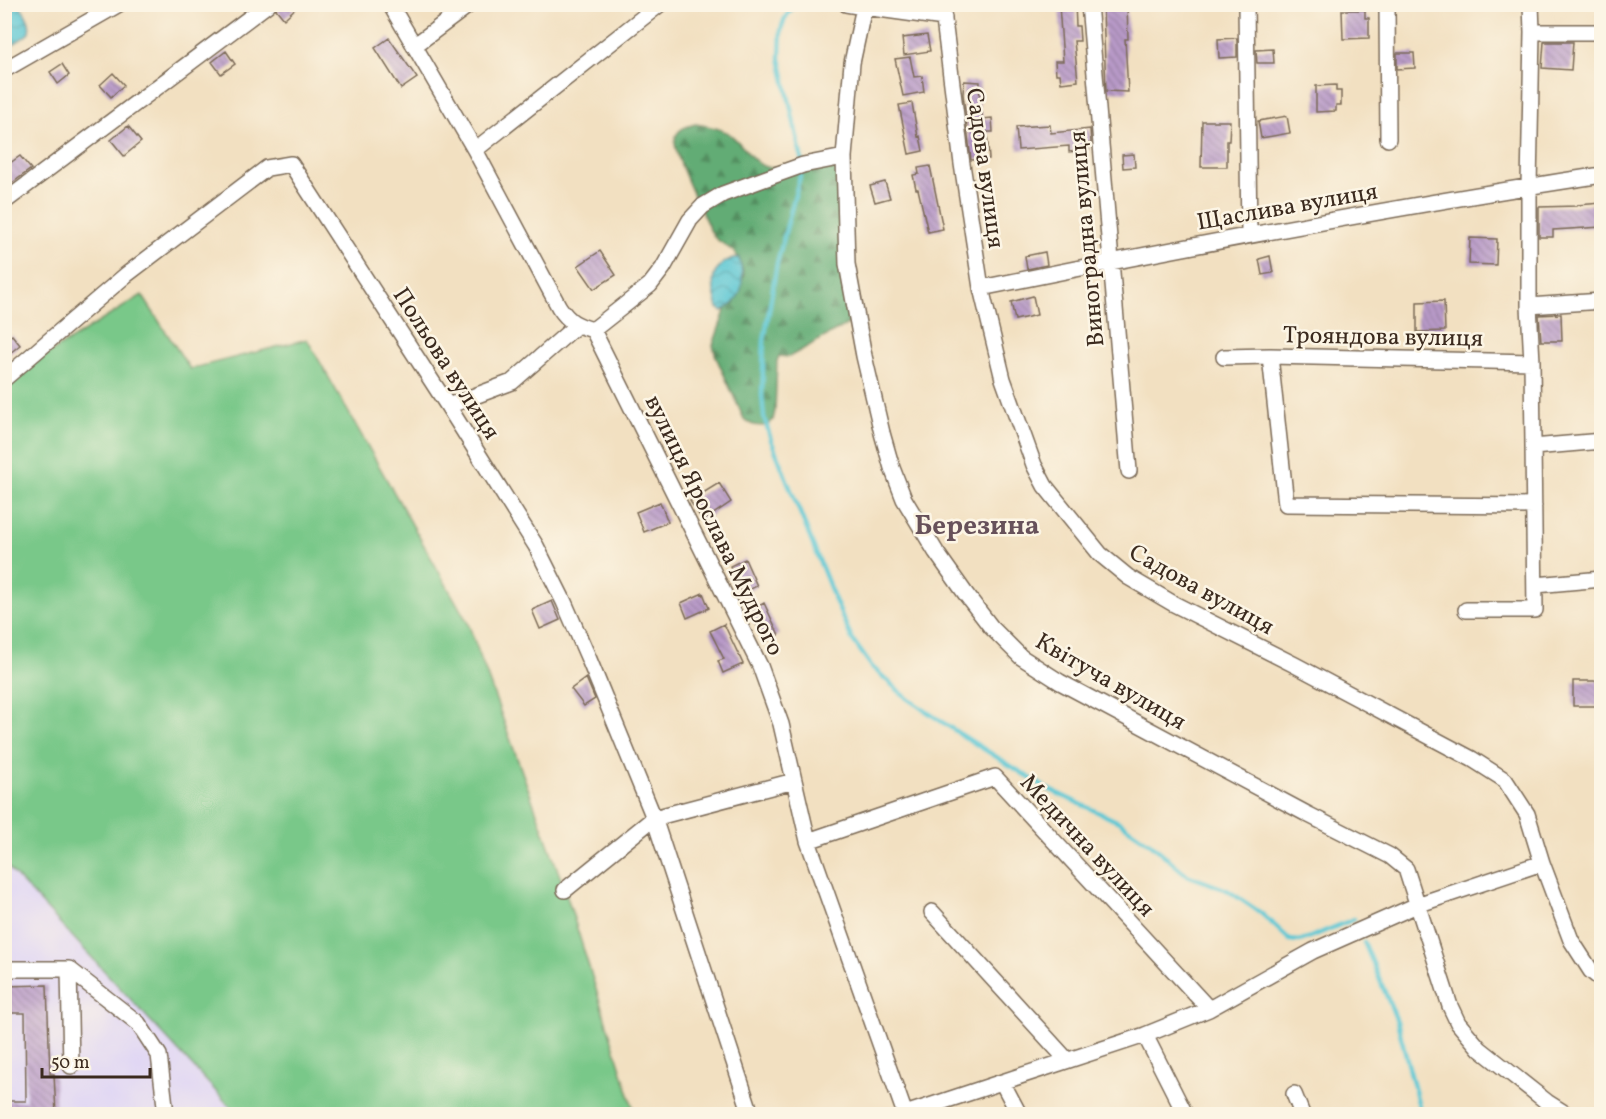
<svg xmlns="http://www.w3.org/2000/svg" width="1606" height="1119" viewBox="0 0 1606 1119" font-family="Vollkorn,serif">
  <defs>
    <pattern id="forest-firs" width="22" height="20" patternUnits="userSpaceOnUse" patternTransform="scale(1.5)"><rect width="22" height="20" fill="#62ac75"/><path d="M5 1l3.5 6h-7zM16 11l3.5 6h-7z" fill="#528c5f"/></pattern>
    <pattern id="water-waves" width="16" height="10" patternUnits="userSpaceOnUse" patternTransform="scale(1.5)"><rect width="16" height="10" fill="#5bc7d4"/><path d="M0 5q4-4 8 0t8 0" fill="none" stroke="#4ca2ab"/></pattern>
    <pattern id="building-back-hatch" width="6" height="6" patternUnits="userSpaceOnUse" patternTransform="scale(1.5)"><rect width="6" height="6" fill="#b89ac8"/><path d="M-1 5l2 2M0 0l6 6M5-1l2 2" fill="none" stroke="#977ea2"/></pattern>
  </defs>
  <rect width="100%" height="100%" fill="#fcf5e5"/>
  <filter id="ink" filterUnits="userSpaceOnUse"><feTurbulence type="fractalNoise" baseFrequency=".0167" numOctaves="2"/><feDisplacementMap in="SourceGraphic" scale="12" xChannelSelector="R" yChannelSelector="G"/><feConvolveMatrix kernelMatrix="1 2 1 2 8 2 1 2 1" color-interpolation-filters="sRGB"/></filter>
  <filter id="wash" filterUnits="userSpaceOnUse"><feTurbulence type="fractalNoise" baseFrequency=".008" numOctaves="4" result="noise"/><feDisplacementMap in="SourceGraphic" scale="24" xChannelSelector="R" yChannelSelector="G"/><feGaussianBlur stdDeviation="1.35" result="paint"/><feColorMatrix in="noise" values="0 0 0 0 0 0 0 0 0 0 0 0 0 0 0 0 0 1.4 0 .05"/><feComposite in="paint" operator="in"/></filter>
  <g filter="url(#wash)">
    <rect width="100%" height="100%" fill="#f2e0c1"/>
    <!-- built -->
    <path fill="#dfd5f5" d="M5 864 237 1114H5Z"/>
    <!-- grass -->
    <path fill="#79c889" stroke="#5a7954" stroke-width="1.5" d="M142 295 190 369 307 339 468 623 565 890 635 1114H237L5 864V381Z"/>
    <!-- forest -->
    <path fill="url(#forest-firs)" stroke="#4e6b4a" stroke-width="1.5" d="M696 124C707 126 718 127 728 133 741 141 751 162 766 167 778 172 829 160 844 157L857 319 789 357 779 356 777 361 775 411 773 420 767 426C757 426 751 426 744 419L716 357 713 345 726 308 734 303 744 275 739 258 733 251 715 238 710 230C702 212 674 157 675 140 676 129 687 126 696 124Z"/>
    <!-- water -->
    <path fill="url(#water-waves)" stroke="#4b7879" stroke-width="1.5" d="M5 4 20 5C25 14 33 24 28 34L5 50Z
      M733 258H739C745 279 745 300 722 311L718 308C712 286 707 269 733 258Z"/>
    <g fill="none" stroke-linecap="round" stroke-linejoin="round">
      <!-- stream -->
      <path stroke="#5bc7d4" stroke-width="4.5" d="M795 4 785 18 781 29 780 58 803 165 777 263 764 341 762 395 764 417 771 440 837 605 852 639 872 667 908 699 960 734 1046 788 1119 822 1151 844 1187 875 1227 890 1261 913 1290 940 1299 941 1308 938 1354 919
        M1364 942 1397 1021 1421 1114"/>
    </g>
    <g id="blocks">
      <!-- building -->
      <path fill="url(#building-back-hatch)" d="M278 4H300L284 19 276 9Z
        M1075 4 1076 26H1079L1080 41H1074L1078 81 1061 83 1060 74H1056L1055 61H1063L1059 5Z
        M1109 4H1127L1128 39H1125L1128 92 1106 91 1103 9H1109Z
        M1342 10H1365V18H1369V38L1343 39Z
        M927 35 930 51 904 55 902 38Z
        M389 38 417 78 401 89 375 48Z
        M1237 38V57L1219 58 1218 39Z
        M1544 42H1573L1571 70 1542 68Z
        M1273 49 1274 63H1257L1256 50Z
        M226 51 235 64 221 74 212 62Z
        M1397 53H1414L1415 68 1397 69Z
        M910 57 914 77 922 76 924 92 903 96 895 59Z
        M62 64 69 75 58 84 50 72Z
        M113 73 124 85 111 97 100 85Z
        M964 81 980 82 979 112H982V119L992 118 993 132H987L989 159 971 160 963 94Z
        M1336 85V91H1341V105H1336V111L1316 112V86Z
        M912 103 918 137 920 136 923 151 909 154 899 105Z
        M1287 116 1290 133 1261 138 1258 121Z
        M1202 121H1230L1229 141H1227V167H1201Z
        M1050 125 1051 133 1090 129 1091 143 1088 144 1089 150 1069 152V146L1018 150 1016 127Z
        M128 126 141 142 124 156 111 140Z
        M1134 154 1135 167 1123 168 1122 155Z
        M20 156 31 169 4 189V168L9 173 10 172 6 166Z
        M930 166 943 229 928 232 918 189H916L913 175 919 174 918 168Z
        M885 182 890 198 875 202 870 186Z
        M1602 203V227L1553 230V237H1539V207L1577 206V205Z
        M1470 238 1497 239 1496 265 1469 264Z
        M600 251 616 275 594 289 578 266Z
        M1045 252 1047 265 1027 269 1025 256Z
        M1270 256 1273 273 1262 275 1259 259Z
        M1033 296 1037 315 1015 320 1011 302Z
        M1444 301 1445 331 1417 332V302Z
        M1561 314 1562 341H1541L1539 315Z
        M12 335 20 345 4 358V341Z
        M719 483 731 502 703 521 690 501Z
        M660 502 668 522 644 532 636 512Z
        M745 559 757 586 742 593 730 566Z
        M703 593 709 608 687 618 681 603Z
        M552 601 560 620 540 629 532 610Z
        M764 603 779 635 765 642 750 611Z
        M724 624 743 664 723 673 718 661 724 659 710 631Z
        M586 678 595 699 584 706 571 689Z
        M1573 681H1600V706H1573Z
        M47 985 50 1074H54L56 1114H4V1101H26L25 1013H4V986Z"/>
    </g>
  </g>
  <g filter="url(#ink)">
    <use href="#blocks" fill-opacity="0" stroke="#7b6a57" stroke-width="1.5"/>
    <g fill="none" stroke-linecap="round" stroke-linejoin="round">
      <defs>
        <path id="minor" d="M390 4 475 150 559 307C569 322 576 325 593 330L760 666 781 724 808 841 905 1114
          M846 4 864 7
          M942 4 962 164 981 288 1003 379 1034 465 1045 486 1100 554 1128 577 1174 604 1295 665 1472 759 1505 780 1527 814 1542 863 1571 940 1591 971 1602 980
          M1089 4 1129 471
          M1246 4 1249 235
          M1387 4 1388 139
          M944 18 864 7 852 63 844 157 847 264 864 356 882 433 892 468 904 499 936 552 965 593 991 627 1021 657 1060 682 1307 814 1390 856 1406 869 1450 1006 1458 1023 1480 1049 1547 1102 1566 1114
          M1532 32H1602
          M414 46 470 4
          M4 70 119 4
          M475 150 660 4
          M4 202 268 4
          M981 288C1187 246 1394 207 1602 175
          M1529 306 1602 301
          M593 330 650 285 663 268 690 220 703 206 723 194 764 179 803 165 844 157
          M1224 357 1270 356
          M1532 362 1270 356 1286 504 1534 506
          M4 379 126 275 267 168 291 164 448 406 536 546 564 602 588 657 654 818 565 890
          M448 406 512 382 577 325
          M1533 447 1602 441
          M1536 585 1602 579
          M1466 610H1535L1532 362 1529 306V186L1532 32 1531 4
          M808 841 995 777 1209 1009
          M932 912 1067 1060
          M4 969H69L138 1023 159 1055 166 1114
          M69 969 71 1066
          M1145 1035 1185 1114
          M1002 1082 1145 1035 1209 1009 1313 951 1417 905 1542 863
          M1294 1094 1302 1114
          M751 1114 654 818 794 781
          M905 1114 1002 1082 1019 1114"/>
      </defs>
      <!-- minor casing -->
      <use href="#minor" stroke="#7b6a57" stroke-width="18"/>
      <!-- minor -->
      <use href="#minor" stroke="#fff" stroke-width="15"/>
    </g>
  </g>
  <g text-anchor="middle" stroke-width="5" stroke-linejoin="round" paint-order="stroke">
    <!-- street labels -->
    <g font-size="24" fill="#3b2a1e" stroke="#fcf5e5">
      <text transform="translate(986 168) rotate(82)" y="8">Садова вулиця</text>
      <text transform="translate(1287 206) rotate(-10)" y="8">Щаслива вулиця</text>
      <text transform="translate(1086 239) rotate(-95)" y="8">Виноградна вулиця</text>
      <text transform="translate(1383 336) rotate(1)" y="8">Трояндова вулиця</text>
      <text transform="translate(447 363) rotate(57)" y="8">Польова вулиця</text>
      <text transform="translate(715 525) rotate(64)" y="8">вулиця Ярослава Мудрого</text>
      <text transform="translate(1202 589) rotate(29)" y="8">Садова вулиця</text>
      <text transform="translate(1111 681) rotate(30)" y="8">Квітуча вулиця</text>
      <text transform="translate(1088 845) rotate(47)" y="8">Медична вулиця</text>
    </g>
    <!-- quarter labels -->
    <g font-size="27" font-weight="bold" fill="#67515a" stroke="#fcf5e5">
      <text x="977" y="534">Березина</text>
    </g>
  </g>
  <!-- margin -->
  <rect width="1606" height="1119" fill="none" stroke="#fcf5e5" stroke-width="24"/>
  <!-- scale -->
  <path d="M42 1068v9h108v-9" fill="none" stroke="#3b2a1e" stroke-width="3"/>
  <text x="51" y="1068" font-size="18" fill="#3b2a1e" stroke="#fcf5e5" stroke-width="4.5" paint-order="stroke">50 m</text>
</svg>
